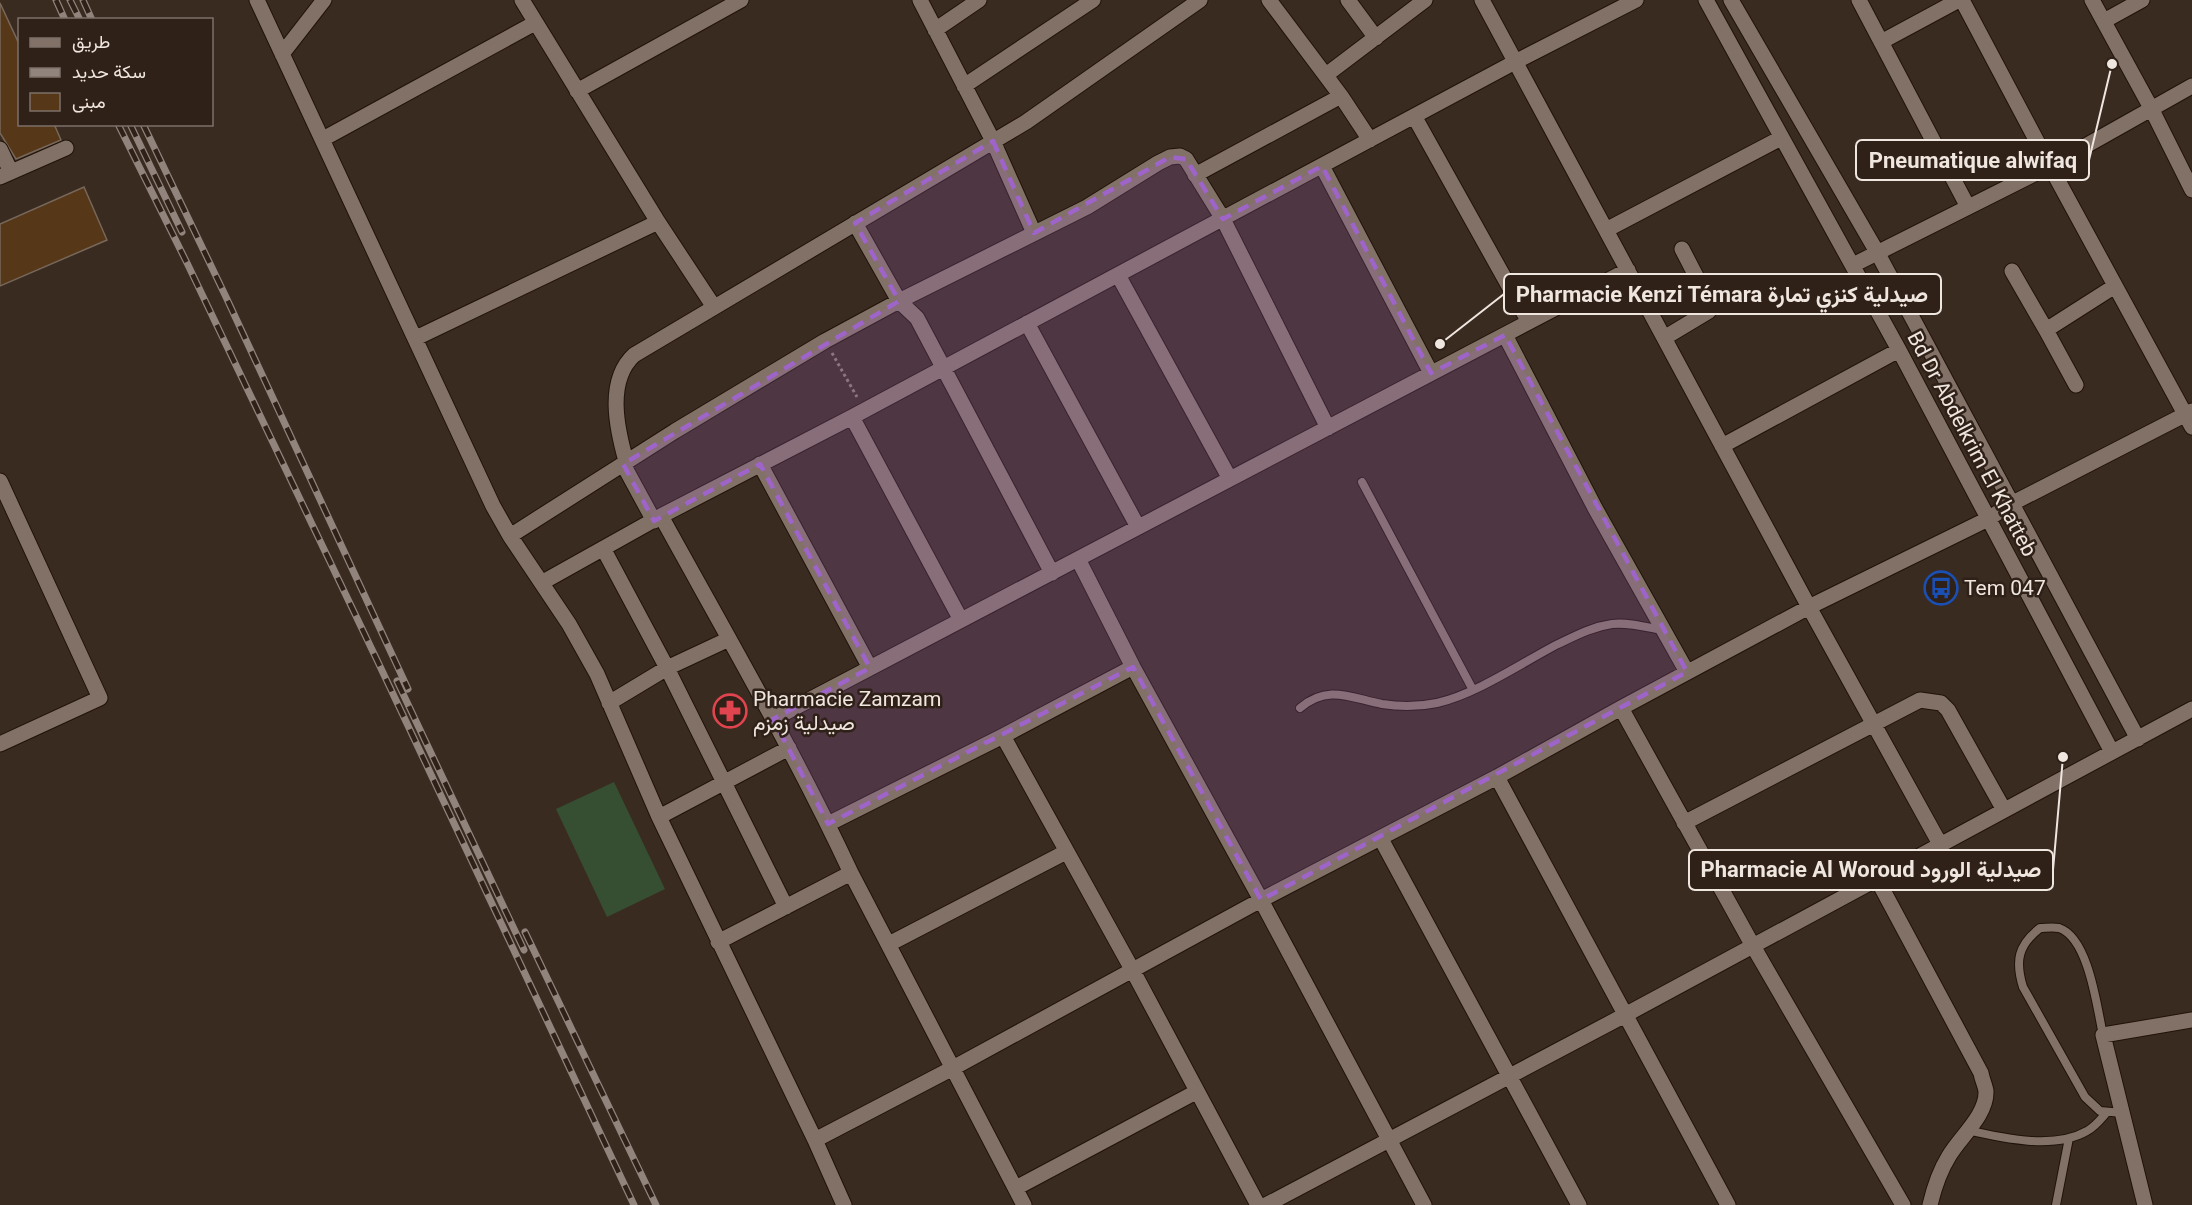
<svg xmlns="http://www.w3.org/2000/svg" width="2192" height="1205" viewBox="0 0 2192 1205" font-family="Roboto,Vazirmatn,sans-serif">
  <rect width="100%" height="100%" fill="#3a2b21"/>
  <!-- grass -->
  <path fill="#364e31" d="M614 782 665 889 607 917 556 809Z"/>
  <!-- building -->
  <path fill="#563717" stroke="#77685b" stroke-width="1.5" d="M0 3 20 46V124H54L61 140 16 159 0 133Z
    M84 187 107 240 0 286V224Z"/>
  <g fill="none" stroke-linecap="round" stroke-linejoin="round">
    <defs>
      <path id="lane" d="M1362 482 1473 690
        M1300 708C1328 684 1351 698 1382 704 1401 707 1418 707 1437 703 1476 694 1520 664 1556 645 1575 636 1591 627 1612 624 1628 622 1646 627 1662 630
        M2103 1035C2097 1008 2089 938 2059 928 2053 927 2045 928 2040 928 2018 945 2015 961 2023 987L2085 1097 2100 1111 2123 1113
        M1967 1130C2002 1138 2054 1150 2087 1131 2095 1127 2101 1119 2107 1112
        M2056 1205 2069 1138"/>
      <path id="street" d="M257 0 493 506 510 536 569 624 597 674 659 817 815 1140 844 1205
        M522 0 658 222 714 307
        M920 0 993 141 1034 233
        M1269 0 1341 96 1370 140
        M1348 0 1376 38
        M1482 0 1809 607 1940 844
        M1706 0 1899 350 2112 752
        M1731 0 1877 252 2138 739
        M1859 0 1968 207
        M1962 0 2050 166 2192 427
        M2092 0 2151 108 2192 190
        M2104 21 2142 0
        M935 30 979 0
        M1881 42 1959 0
        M282 54 324 0
        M1326 75 1425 0
        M964 86 1093 0
        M577 91 741 0
        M1414 116 1529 322
        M323 139 535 23
        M0 149 11 172
        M1322 166 1431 373
        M1195 175 1341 96
        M0 177 66 148
        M855 223 899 301 1087 207 1158 163 1170 157 1180 156 1186 159 1223 219 1328 428
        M1606 230 1781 138
        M1853 265 2050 166 2192 86
        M2012 271 2046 330 2115 286
        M1118 275 1230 479
        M1027 323 1138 527
        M2046 330 2076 385
        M1505 335 1595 508 1687 672
        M416 338 658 222
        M1664 338 1709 311 1710 303 1682 249
        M852 417 961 620
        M1722 446 1899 350
        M626 461C617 429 606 381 634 355L1026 122 1200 0
        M623 464 654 521
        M760 464 870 668
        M0 481 100 698 0 744
        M661 516C726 634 794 751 851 873L1024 1205
        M510 536 675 431 825 341 899 301 917 318 1052 573
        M604 550 667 668 786 907
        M1078 559 1133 667 1261 900 1424 1205
        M543 582 661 516 852 417 1515 62 1636 0
        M609 703 667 668 729 639
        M1621 708 1753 946 1903 1205
        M773 719 1628 270
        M1003 736 1133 971 1258 1205
        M1497 777 1728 1205
        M659 817 789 748
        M1684 823 1920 700 1941 703 1948 710 2004 810
        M828 824 1003 736 1133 667
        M1381 839 1579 1205
        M1877 879 1981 1073C1982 1079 1985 1085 1986 1091 1987 1115 1960 1137 1949 1156 1939 1172 1934 1188 1930 1205
        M718 942 851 873
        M889 944 1066 852
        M815 1140 953 1068 1261 900 1497 777 1621 708 1809 607 1988 519 2011 504 2192 411
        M1016 1188 1196 1092
        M1266 1205 1625 1015 2192 709
        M2145 1205 2103 1035 2192 1020"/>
    </defs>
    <!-- lane casing -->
    <use href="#lane" stroke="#20130a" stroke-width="10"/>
    <!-- street casing -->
    <use href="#street" stroke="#20130a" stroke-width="17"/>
    <!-- path -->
    <path stroke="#887b73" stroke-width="3" stroke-dasharray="3 3" stroke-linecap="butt" d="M832 353 857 397"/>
    <!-- lane -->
    <use href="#lane" stroke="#827166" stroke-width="8"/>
    <!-- street -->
    <use href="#street" stroke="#827166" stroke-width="15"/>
    <defs>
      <path id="rail" d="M56 0 65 20
        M70 0 80 20
        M83 0 92 20
        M118 124 188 265 377 660 634 1205
        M130 124 182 232
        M143 124 226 297 408 689
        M397 681 524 950
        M525 932 656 1205"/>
    </defs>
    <!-- rail casing -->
    <use href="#rail" stroke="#91847c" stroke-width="7"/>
    <!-- rail -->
    <use href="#rail" stroke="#2f2118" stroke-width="4.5" stroke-dasharray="14" stroke-linecap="butt"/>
  </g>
  <!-- marked area -->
  <path fill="#9e64c9" fill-opacity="0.2" stroke="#9e64c9" stroke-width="4.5" stroke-dasharray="12 8" stroke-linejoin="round" d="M993 141 1034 233 1170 157 1186 159 1223 219 1322 166 1431 373 1505 335 1687 672 1261 900 1133 667 828 824 773 719 870 668 760 464 654 521 623 464 899 301 855 223Z"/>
  <!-- icons -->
  <defs>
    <symbol id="bus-ring" viewBox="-11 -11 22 22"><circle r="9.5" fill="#2f2118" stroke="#1a4fb4" stroke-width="1.5"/><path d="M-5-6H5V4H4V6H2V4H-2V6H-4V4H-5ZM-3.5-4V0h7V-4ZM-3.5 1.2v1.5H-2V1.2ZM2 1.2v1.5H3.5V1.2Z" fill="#1a4fb4"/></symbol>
    <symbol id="pharmacy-ring" viewBox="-11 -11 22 22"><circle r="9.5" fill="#2f2118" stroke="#e0444e" stroke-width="1.5"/><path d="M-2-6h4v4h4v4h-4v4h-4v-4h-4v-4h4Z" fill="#e0444e"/></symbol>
  </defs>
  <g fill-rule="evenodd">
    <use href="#bus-ring" x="1922" y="569" width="38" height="38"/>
    <use href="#pharmacy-ring" x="711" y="692" width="38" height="38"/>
  </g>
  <g text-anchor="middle" stroke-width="5" stroke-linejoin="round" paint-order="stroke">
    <!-- street labels -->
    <g font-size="21" fill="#f0e6e0" stroke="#2f2118">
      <text transform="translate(1972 444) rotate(62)" y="7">Bd Dr Abdelkrim El Khatteb</text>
    </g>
    <!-- poi labels -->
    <g font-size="21" fill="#f0e6e0" stroke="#2f2118" text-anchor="start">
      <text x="1964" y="595">Tem 047</text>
      <text x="753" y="706">Pharmacie Zamzam<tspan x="753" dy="24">صيدلية زمزم</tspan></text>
    </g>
  </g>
  <!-- callouts -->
  <path fill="none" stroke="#f0e6e0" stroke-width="2" d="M2112 64L2089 160M1440 344L1504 294M2063 757L2053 870"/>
  <g fill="#f0e6e0" stroke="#2f2118" stroke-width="2">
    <circle cx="2112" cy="64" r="6"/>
    <circle cx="1440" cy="344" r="6"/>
    <circle cx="2063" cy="757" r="6"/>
  </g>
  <g fill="#2f2118" stroke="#f0e6e0" stroke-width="2">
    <rect x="1856" y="140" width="233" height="40" rx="6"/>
    <rect x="1504" y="274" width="437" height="40" rx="6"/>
    <rect x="1689" y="850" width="364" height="40" rx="6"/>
  </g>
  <g font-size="22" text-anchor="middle" font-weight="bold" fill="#f0e6e0">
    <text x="1973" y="168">Pneumatique alwifaq</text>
    <text x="1722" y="302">Pharmacie Kenzi Témara صيدلية كنزي تمارة</text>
    <text x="1871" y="877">Pharmacie Al Woroud صيدلية الورود</text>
  </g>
  <!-- legend -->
  <rect x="18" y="18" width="195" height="108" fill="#2f2118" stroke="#7c7068" stroke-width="1.5"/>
  <rect x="30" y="38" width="30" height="9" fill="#827166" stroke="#7c7068" stroke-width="1.5"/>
  <text x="72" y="48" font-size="18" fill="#f0e6e0">طريق</text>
  <rect x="30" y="68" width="30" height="9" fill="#91847c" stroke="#7c7068" stroke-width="1.5"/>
  <text x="72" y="78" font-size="18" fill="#f0e6e0">سكة حديد</text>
  <rect x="30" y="93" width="30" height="18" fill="#563717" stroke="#7c7068" stroke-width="1.5"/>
  <text x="72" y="108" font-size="18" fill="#f0e6e0">مبنى</text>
</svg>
